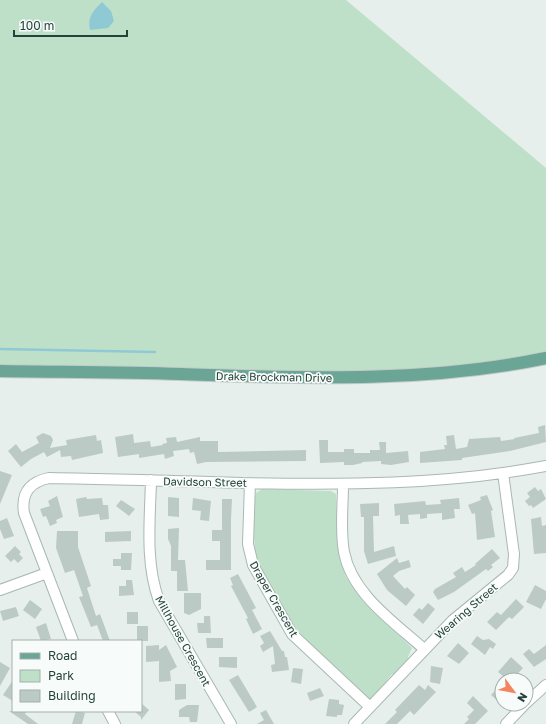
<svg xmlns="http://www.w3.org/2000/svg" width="546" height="724" viewBox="0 0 546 724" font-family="'Golos Text',sans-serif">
  <rect width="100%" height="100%" fill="#e6efeb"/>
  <!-- green -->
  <path fill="#bfe0c8" d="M0 0H346L546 168V358L457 371H0Z
    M262 489 331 491 336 494 338 550 346 577 363 601 412 648 408 657 410 660 396 677 392 674 371 700 364 697 365 695 353 684 351 685C340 670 326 658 311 647L309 643 294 626 264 575 260 573C253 554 252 512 256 493Z"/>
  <!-- water -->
  <path fill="#8ec9d4" d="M102 2 111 11 114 21 108 28 90 30C87 17 93 11 102 2Z"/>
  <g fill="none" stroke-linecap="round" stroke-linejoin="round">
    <!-- stream -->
    <path stroke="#8ec9d4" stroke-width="2.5" d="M0 349 155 352"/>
  </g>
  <!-- building -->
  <path fill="#bbcac4" d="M545 425 546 442 510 451 462 458V460L420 463V452L445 449 444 445H447L446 436 454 435 456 449 467 447 469 439 500 437 501 441 515 439 514 438 539 433 538 427Z
    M43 433 51 436 53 440 50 448 67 445 66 440 96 435 97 441 101 440 103 453 72 460 71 456 61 457 60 450 47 457 44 452 31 459 21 467 8 451 16 444 22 452 39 443 36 437Z
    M133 434 134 443 150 441 151 447 163 445 162 444 167 443 166 438 176 437 177 442 200 437V441H218V452L306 450V461L206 462 197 464 194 452 190 453 189 449 173 451 174 456 165 459 164 454 139 458V454L118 457 115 437Z
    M319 440H328V452H344V449H354V453H370V450H380L379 442H386V453L408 451 409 462 391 465 381 464V461L362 462V463L353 465H344V462L320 463Z
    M0 471 12 475 0 504Z
    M535 487 538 491 541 489 546 499 533 508 531 505 529 506 525 501 530 497 527 493Z
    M487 495 493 510 491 511 495 537 477 540 475 513 472 514 468 505 481 500 480 497Z
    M57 496 63 517 56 520 57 523 50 526 46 516 43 517 40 509 50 506 48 501Z
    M86 497 87 499 102 498 103 505H108L109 519 100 520 99 514 79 517 76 499Z
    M168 497 179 498V517L168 516Z
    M193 498 211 501 209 521 200 520 201 511 192 510Z
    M459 498 460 509H454L455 518 442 520V513L427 514V518L420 519V514L408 515 409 524H400V515L395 516 394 504 425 501 426 505 441 504 440 500Z
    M222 499H232L231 520V570H206V560H220V541H212V530H222Z
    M121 500 135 509 129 516 116 506Z
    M379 503V516H373L374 552 394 546 396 556 368 564 364 551V517H361L360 504Z
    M541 517 542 526 546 525V553L534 554 531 519Z
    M7 518 14 536 4 539 0 529V521Z
    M179 528 178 560H185L188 591H177V571H171V546L168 539V529Z
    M57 531H78V547L91 586 87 588 96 616 100 614 110 641H103L97 625 91 627 79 597 83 596 74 570 65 573 56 548Z
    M131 531V541L105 542V532Z
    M15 546 21 552 19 554 23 558 18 563 14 559 11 562 5 556Z
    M492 549 500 558 491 565 493 567 488 571 486 569 454 592 438 600 433 592 435 589 456 577 453 573 462 567 465 572 476 565 475 564Z
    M121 553H132L131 570H121V566H113V559H121Z
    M397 558 399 563 409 560 411 567 399 571 393 576 405 589 407 587 415 595 406 606 387 590 377 574Z
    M238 574 256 608 252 610 262 629 253 634 246 619 248 618 231 586 233 585 230 578Z
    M126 580H132L134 595 119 596V586H126Z
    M535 585 546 591V599L541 609 526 602Z
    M184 593H201V609L189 615 184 613Z
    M516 599 524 607 512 619 509 617 496 630 487 622 497 612 501 615Z
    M30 600 42 609 35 619 23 610Z
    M428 603 435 609 423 624 413 615 419 608 422 610Z
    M16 607 19 616 3 621 0 611Z
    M127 612H138V624H127Z
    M204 616H210L211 633H198L197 623H204Z
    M46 623 51 639 41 641 36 627Z
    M137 626H148V641H137Z
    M270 631 282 651H284L285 657H287L289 670 272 672 271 665 275 664 273 646 263 652 260 646 264 643 260 636Z
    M477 636 483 640 489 639 496 644 493 649 490 647 485 655 471 644Z
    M206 638H223V648H207Z
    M458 643 469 653 459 664 447 656Z
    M159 645V650L166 645 177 667 170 671 171 681 159 682V661L146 662V646Z
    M546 645V659L534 667 523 654 529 649 534 654Z
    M219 657H237V668L219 667Z
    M511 657 523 668 512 680H508L498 672Z
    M0 662 10 668 0 686Z
    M431 666 443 668 440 684 430 682Z
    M293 668 303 669 301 684 291 682Z
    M238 675 257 707 249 712 229 680Z
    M13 680V701L3 695Z
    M502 683V698L499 702 491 695Z
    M175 684H186V699L175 700Z
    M419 685 425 690 428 685 436 692 414 715 410 711 397 724H385L397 712 395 710Z
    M320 688 324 696 310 701 307 693Z
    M473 696 488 711 475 724H464L469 719 467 717 474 710 467 703Z
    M329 699 339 700V704L344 705 342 715H337V717L326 716Z
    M141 703 149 710 141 720V717L134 711H141Z
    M187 705H199L197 722H190L189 717H179V710Z
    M266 710 274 724H257L264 720 260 713Z
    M9 711H27L25 714 38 724H28Z
    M76 711 85 713 82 724H72Z"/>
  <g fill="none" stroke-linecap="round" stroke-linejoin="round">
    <defs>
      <path id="minor" d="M151 480C150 521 145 562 159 601L231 724
        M250 483 248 544 253 565 292 634 370 707
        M343 485C343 506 340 530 344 552 352 594 394 622 424 649
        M0 590 47 573
        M73 641 24 513C21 493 30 482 49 478 113 479 177 481 241 483 343 485 445 485 546 466
        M526 703 546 685
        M108 711 115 724
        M354 724 453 620 508 575 513 568 514 554 503 473
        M506 724 525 704"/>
      <path id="major" d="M0 371C60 372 121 372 181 374 304 378 425 383 546 358"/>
    </defs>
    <!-- minor casing -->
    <use href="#minor" stroke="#a8b8b2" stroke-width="12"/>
    <!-- major casing -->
    <use href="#major" stroke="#c2cac8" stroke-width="14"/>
    <!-- minor -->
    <use href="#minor" stroke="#fff" stroke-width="10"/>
    <!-- major -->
    <use href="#major" stroke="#6aa596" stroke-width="12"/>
  </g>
  <g text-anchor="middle" stroke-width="3.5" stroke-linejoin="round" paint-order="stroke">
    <!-- street labels -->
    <g font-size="11" fill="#24423a" stroke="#f7fbf9">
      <text transform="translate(274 377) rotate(1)" y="4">Drake Brockman Drive</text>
      <text transform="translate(205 482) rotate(1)" y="4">Davidson Street</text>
      <text transform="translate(274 599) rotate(60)" y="4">Draper Crescent</text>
      <text transform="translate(466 611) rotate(-41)" y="4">Wearing Street</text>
      <text transform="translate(183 641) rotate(61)" y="4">Millhouse Crescent</text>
    </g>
  </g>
  <!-- legend -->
  <rect x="12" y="640" width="130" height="72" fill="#f7fbf9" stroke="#a3b1ad"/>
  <rect x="20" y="653" width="20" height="6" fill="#6aa596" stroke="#a3b1ad"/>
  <text x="48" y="660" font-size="12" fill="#24423a">Road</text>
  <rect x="20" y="670" width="20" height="12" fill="#bfe0c8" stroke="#a3b1ad"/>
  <text x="48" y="680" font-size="12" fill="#24423a">Park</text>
  <rect x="20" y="690" width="20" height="12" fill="#bbcac4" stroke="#a3b1ad"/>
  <text x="48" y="700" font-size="12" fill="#24423a">Building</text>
  <!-- north arrow -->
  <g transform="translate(514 692) rotate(122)"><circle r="19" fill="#f7fbf9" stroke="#a3b1ad"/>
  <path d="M0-3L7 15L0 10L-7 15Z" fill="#f4845f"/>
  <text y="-6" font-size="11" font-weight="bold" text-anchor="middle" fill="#24423a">N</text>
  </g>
  <!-- scale -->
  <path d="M14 30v6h113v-6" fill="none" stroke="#24423a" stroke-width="2"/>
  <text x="20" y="30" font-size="12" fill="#24423a" stroke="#f7fbf9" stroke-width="3" paint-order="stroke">100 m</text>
</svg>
